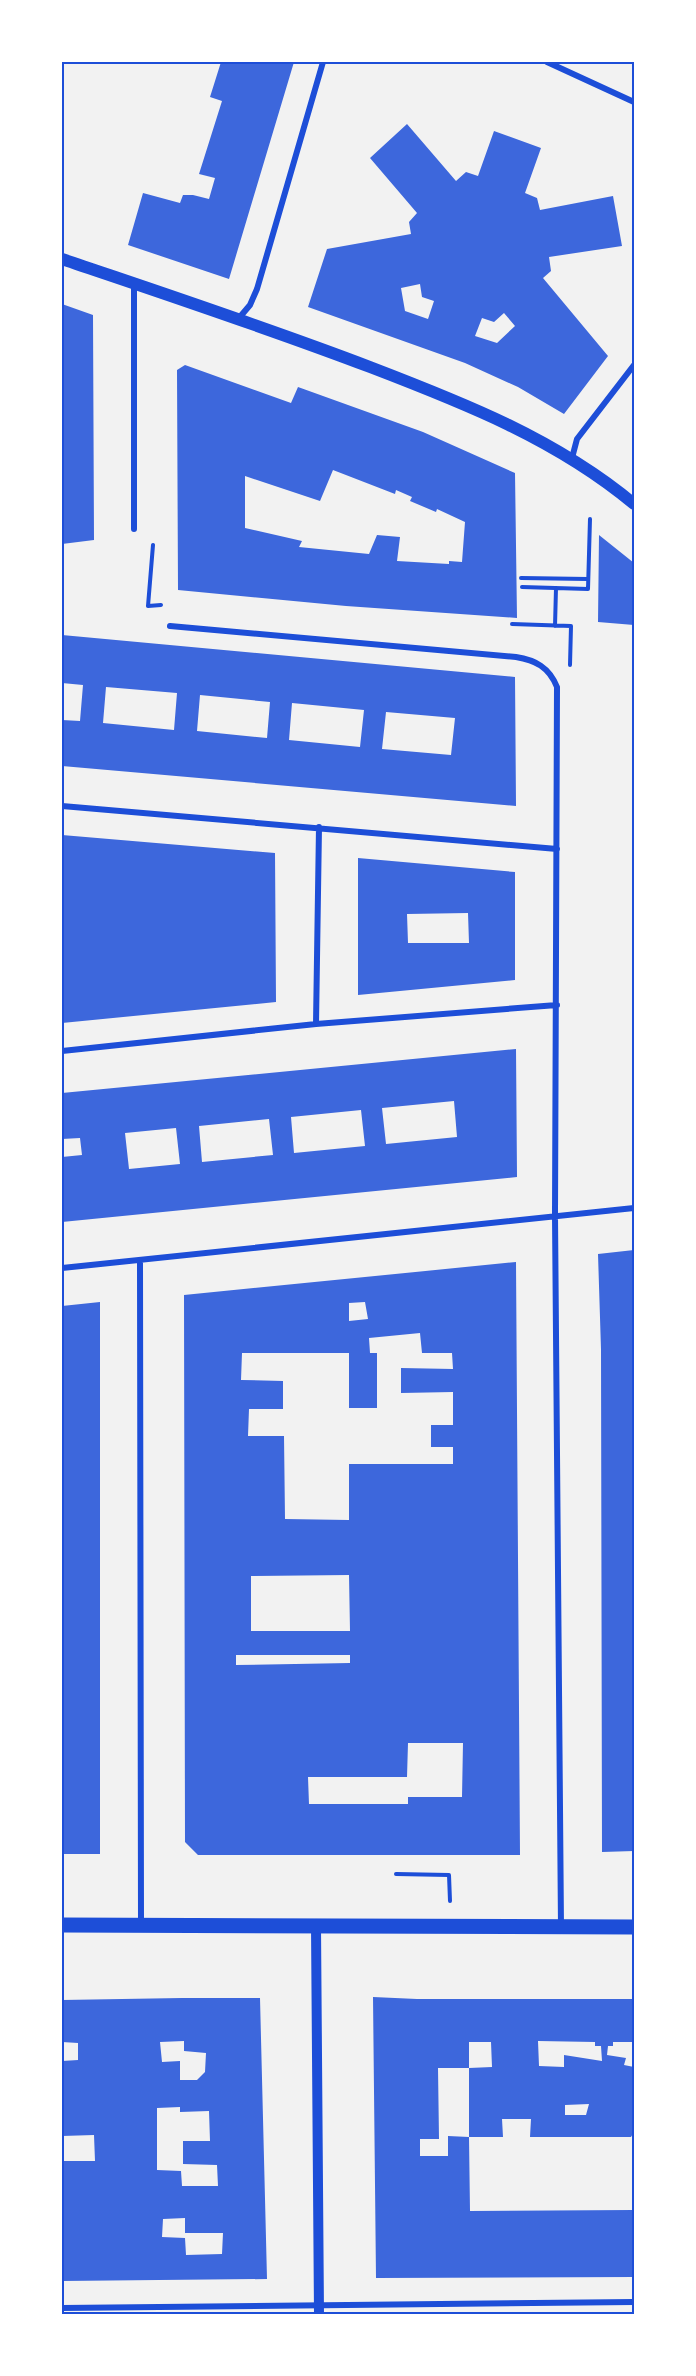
<svg xmlns="http://www.w3.org/2000/svg" width="696" height="2376" viewBox="0 0 696 2376" font-family="'Exo 2',sans-serif">
  <rect width="100%" height="100%" fill="#f2f2f2"/>
  <!-- building -->
  <path fill="#3d67dc" fill-rule="evenodd" d="M221 62H294L229 279 128 245 143 193 180 203 183 195H193L209 199 215 178 199 174 222 101 210 97Z
    M407 124 456 181 466 172 478 176 494 131 541 148 525 193 537 198 540 210 613 196 622 246 549 257 551 271 543 278 608 356 564 414 518 387 465 363 308 307 327 249 411 234 409 222 417 213 370 158ZM420 284 422 297 434 301 428 319 405 311 401 288ZM504 313 515 326 497 343 475 336 482 318 494 322Z
    M62 304 93 315 94 540 62 544Z
    M185 365 291 403 298 387 423 432 515 473 517 618 346 606 178 590 177 370ZM333 470 395 494 396 490 412 497 410 501 436 512 437 509 465 522 462 562 449 561V564L397 561 400 537 377 535 369 554 299 547 302 541 245 528V476L320 501Z
    M599 535 634 563V625L598 622Z
    M62 635 515 677 516 806 62 766V720L80 721 83 685 62 683ZM106 687 177 693 174 730 103 723ZM200 695 270 702 267 738 197 731ZM292 703 364 710 360 747 289 740ZM386 712 455 718 451 755 382 749Z
    M62 835 275 853 276 1002 62 1023Z
    M358 858 515 872V980L358 995ZM468 913 469 943H408L407 914Z
    M516 1049 517 1177 62 1222V1157L82 1155 80 1138 62 1139V1093ZM454 1101 457 1137 386 1144 382 1108ZM361 1110 365 1146 294 1153 291 1117ZM269 1119 273 1155 202 1162 199 1126ZM176 1128 180 1164 129 1169 125 1133Z
    M634 1250V1851L602 1852 601 1349 598 1254Z
    M516 1262 520 1855H198L185 1842 184 1295ZM365 1302 368 1319 349 1321V1303ZM420 1333 422 1353H452L453 1369 401 1368V1393L453 1392V1425H431V1447H453V1464H349V1520L285 1519 284 1436H248L249 1409H283V1381L241 1380 242 1353H349V1408H377V1353H370L369 1338ZM349 1575 350 1631H251V1576ZM236 1655H350V1663L236 1665ZM408 1743H463L462 1797H408V1804H309L308 1777H407Z
    M100 1302V1854H62V1306Z
    M373 1997 417 1999H634V2042H613V2046H608L607 2055 626 2058 624 2065 634 2067V2132L631 2137H530L531 2119H502L503 2137H469V2068L492 2067 491 2042H469V2068H438L439 2139H420V2156H448V2136L469 2137 470 2211 634 2210V2277L376 2278ZM538 2041 595 2042V2046H601L602 2061 564 2055V2067L539 2066ZM589 2104 586 2115H565V2105Z
    M182 1998H260L267 2279 62 2281V2161H95L94 2135 62 2136V2061L78 2060V2043L62 2042V2000ZM184 2041V2051L206 2053 205 2072 197 2080H180V2061L162 2062 160 2042ZM180 2107V2112L209 2111 210 2141H183V2164L217 2165 218 2186H182L181 2171 157 2170V2108ZM185 2218V2233H223L222 2254 186 2255 185 2238 162 2237 163 2219Z"/>
  <g fill="none" stroke-linecap="round" stroke-linejoin="round">
    <!-- path -->
    <path stroke="#1d4ed8" stroke-width="4" d="M153 545 148 606 161 605
      M521 578 588 579
      M522 587 588 589 590 519
      M512 624 571 626 570 665
      M555 626 556 588
      M396 1874 449 1875 450 1901"/>
    <!-- minor -->
    <path stroke="#1d4ed8" stroke-width="6" d="M547 62 634 102
      M239 318 250 305 257 289 323 62
      M572 458 577 439 634 365
      M134 529V284
      M170 626 516 657C535 660 549 667 557 687L555 1216 561 1927
      M62 806 557 849
      M316 1024 319 827
      M62 1051 316 1024 557 1005
      M140 1261 141 1924
      M62 1268 634 1208
      M62 2308 634 2302"/>
    <!-- tertiary -->
    <path stroke="#1d4ed8" stroke-width="10" d="M316 1926 319 2314"/>
    <!-- secondary -->
    <path stroke="#1d4ed8" stroke-width="12" d="M62 259C165 294 268 328 370 367 464 403 556 439 634 504"/>
    <!-- primary -->
    <path stroke="#1d4ed8" stroke-width="15" d="M62 1925 634 1927"/>
  </g>
  <!-- border -->
  <rect width="696" height="2376" fill="none" stroke="#ffffff" stroke-width="126"/>
  <rect x="63" y="63" width="570" height="2250" fill="none" stroke="#1d4ed8" stroke-width="2"/>
</svg>
